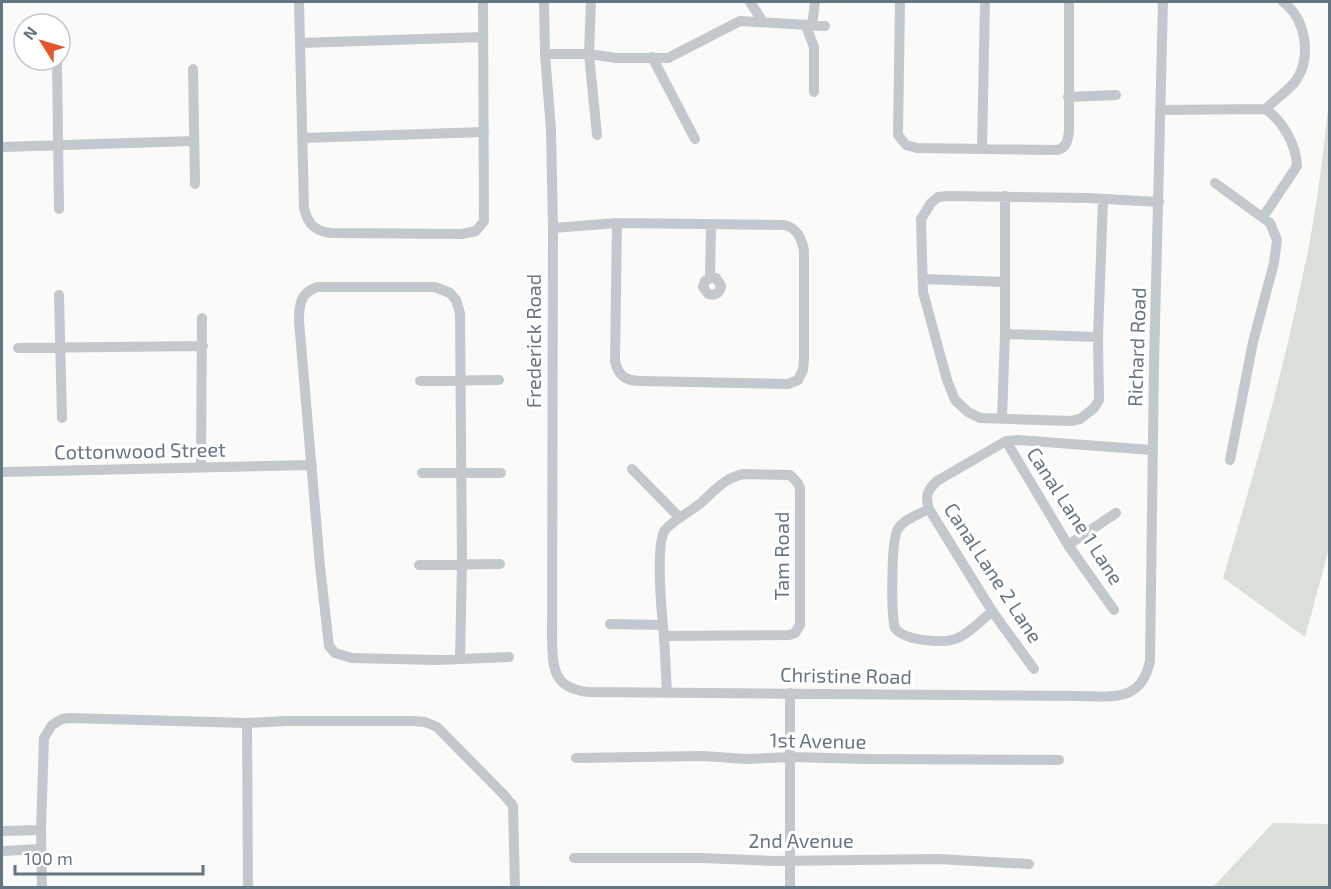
<svg xmlns="http://www.w3.org/2000/svg" width="1331" height="889" viewBox="0 0 1331 889" font-family="'Exo 2',sans-serif">
  <rect width="100%" height="100%" fill="#fafaf8"/>
  <!-- green -->
  <path fill="#dadfd7" d="M1329 99V548L1305 637 1223 578C1253 477 1282 377 1303 274 1316 217 1323 157 1329 99Z
    M1273 823 1329 824V887H1213Z"/>
  <g fill="none" stroke-linecap="round" stroke-linejoin="round">
    <!-- minor -->
    <path stroke="#c3c8cc" stroke-width="10" d="M299 2 304 208C308 224 314 231 331 233L462 234 476 231 484 221 483 2
      M544 2 545 54 551 130 553 228 552 637C553 668 552 688 589 692L1078 696C1113 696 1141 703 1150 661L1154 364 1163 2
      M591 2 589 54 597 135
      M750 2 763 22
      M900 2 898 135 906 145 917 148 1057 150C1067 148 1068 139 1069 131V2
      M806 26 814 47V92
      M812 26 815 2
      M300 43 483 37
      M545 54H589L616 58H668L740 21 825 26
      M652 57 695 139
      M57 60 59 209
      M193 69 195 184
      M1068 97 1116 95
      M1266 109C1275 99 1290 90 1297 79 1312 55 1305 18 1283 2
      M1160 110 1266 109C1283 122 1296 144 1297 166L1263 217
      M303 138 484 132
      M2 147 193 141
      M982 148 985 2
      M1215 183 1270 223 1277 240 1274 263 1253 342 1230 460
      M1103 200 1098 337 1099 400 1094 408 1080 419 1071 421 980 418 968 412 955 400 947 380 923 292 921 219 931 203 938 197 948 196 1088 198 1159 202
      M553 228 617 223 784 225C797 228 801 237 804 250V360L803 370 798 380 788 384 641 381C626 381 618 376 615 361L617 223
      M710 278H716L721 286C720 293 715 296 708 294L703 287 705 281 710 278 711 224
      M923 279 1005 282
      M59 295 62 418
      M1005 334 1098 337
      M18 348 203 346
      M420 381 499 380
      M1002 418 1005 334V196
      M1006 441 1068 545 1114 610
      M201 467 202 318
      M632 469 680 518
      M2 472 312 465
      M422 473H501
      M744 474 790 475 797 482 800 488V625L795 633 789 635 664 636C662 617 655 544 665 530 673 520 692 511 702 502 715 490 726 477 744 474Z
      M929 509C920 514 903 519 898 529 891 539 891 614 895 628 904 641 944 644 958 638 971 632 982 620 992 611
      M1068 545 1116 513
      M419 565 500 564
      M610 624 663 625
      M664 636 667 693
      M460 659 462 565 460 313 456 300 450 293 435 287H317C300 293 299 305 299 321L320 566 329 646 335 653 352 658 437 660 509 657
      M1034 669 992 611 929 509C925 497 927 490 937 481L1006 441 1018 440 1152 450
      M790 693V888
      M247 723 248 888
      M576 758 703 756 747 759 791 757 867 759 1059 760
      M2 831 41 830
      M2 851 41 849
      M574 858H701L775 861 938 859 1029 864
      M42 888 41 830 44 738 52 725 62 719 69 718 247 723 286 721H413L425 722 437 727 505 796 513 806 515 888"/>
  </g>
  <g text-anchor="middle" stroke-width="6" stroke-linejoin="round" paint-order="stroke">
    <!-- street labels -->
    <g font-size="20" fill="#657683" stroke="#fff">
      <text transform="translate(534 341) rotate(-90)" y="7">Frederick Road</text>
      <text transform="translate(1137 347) rotate(-88)" y="7">Richard Road</text>
      <text transform="translate(140 451) rotate(-1)" y="7">Cottonwood Street</text>
      <text transform="translate(1075 516) rotate(57)" y="7">Canal Lane 1 Lane</text>
      <text transform="translate(782 556) rotate(-90)" y="7">Tam Road</text>
      <text transform="translate(993 573) rotate(57)" y="7">Canal Lane 2 Lane</text>
      <text transform="translate(846 676) rotate(1)" y="7">Christine Road</text>
      <text transform="translate(818 741) rotate(1)" y="7">1st Avenue</text>
      <text x="801" y="848">2nd Avenue</text>
    </g>
  </g>
  <!-- border -->
  <rect width="1331" height="889" fill="none" stroke="#657683" stroke-width="6"/>
  <!-- north arrow -->
  <g transform="translate(42 42) rotate(307)"><circle r="28" fill="#ffffff" stroke="#c1c8cd" stroke-width="1.5"/>
  <path d="M0-4.5L10 22L0 15L-10 22Z" fill="#e4572e"/>
  <text y="-9" font-size="16" font-weight="bold" text-anchor="middle" fill="#657683">N</text>
  </g>
  <!-- scale -->
  <path d="M15 865v9h188v-9" fill="none" stroke="#657683" stroke-width="3"/>
  <text x="24" y="865" font-size="18" fill="#657683" stroke="#ffffff" stroke-width="4.5" paint-order="stroke">100 m</text>
</svg>
